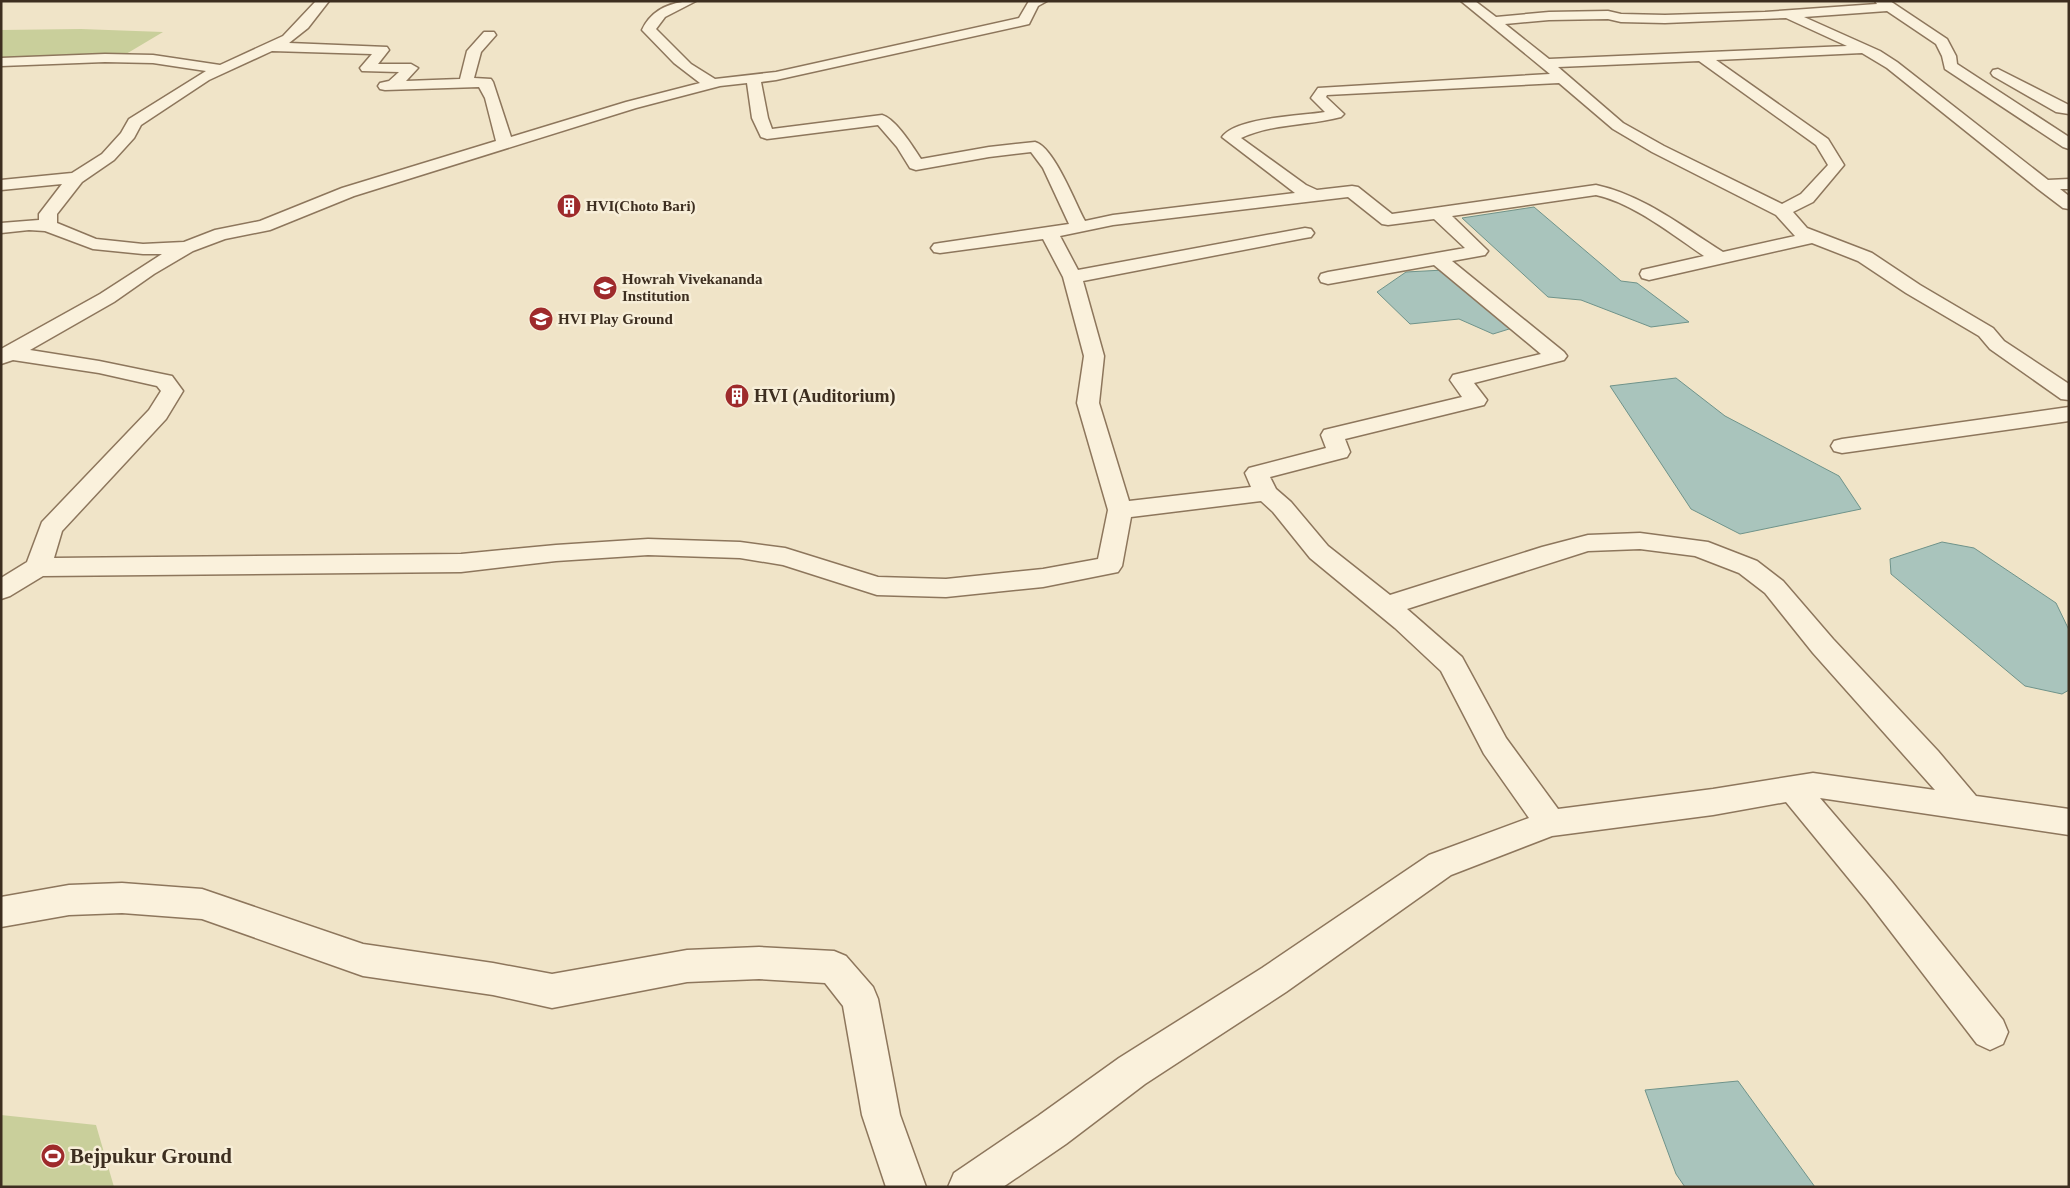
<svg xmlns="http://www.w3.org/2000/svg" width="2070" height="1188" viewBox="0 0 2070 1188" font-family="Georgia,serif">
  <rect width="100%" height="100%" fill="#f0e4c8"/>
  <!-- green -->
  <path fill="#c9cf9b" d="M81 29 163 32 121 57 1 60V30Z
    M1 1115 96 1125 114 1187H1Z"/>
  <!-- water -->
  <path fill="#a9c4bc" stroke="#6f938a" d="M1534 207 1621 281 1637 283 1689 322 1651 327 1581 300 1548 297 1462 218Z
    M1444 270 1522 325 1493 334 1459 319 1410 324 1377 292 1406 272Z
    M1676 378 1725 416 1839 476 1861 509 1740 534 1691 509 1610 386Z
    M1942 542 1974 548 2056 603 2069 630V690L2062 694 2025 686 1891 574 1890 559Z
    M1738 1081 1815 1187H1685L1676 1174 1645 1090Z"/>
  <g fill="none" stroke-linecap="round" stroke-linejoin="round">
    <defs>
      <path id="street" d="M316 1H329L308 28 289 43 387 47 389 50 378 64H411L418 68 406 81 460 79 467 51 484 32H494L496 35 481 52 474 78 491 79 493 82 511 137 626 102 700 83 674 63 642 30C652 8 674 1 696 1L665 17 656 29 691 64 715 79 776 72 1019 18 1029 1H1047L1038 6 1029 24 776 80 761 82 768 118 772 129 882 115C896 119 913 147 921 159L989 147 1035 142C1054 147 1075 203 1085 221L1113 215 1295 193 1222 137C1236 117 1302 116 1325 112L1311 98 1318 88 1550 74 1461 1H1475L1496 17 1549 12 1608 11 1621 14 1665 15 1765 12 1877 4 1875 1H1890L1947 39 1956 56 1957 64 2069 137V149L2063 147 1945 69 1942 56 1936 44 1887 11 1804 17 1880 51 1897 62 2048 180 2069 179V189H2060L2069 196V209L2063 208 2038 189 1887 68 1862 53 1716 60 1828 139 1844 165 1813 202 1793 212 1807 228 1872 253 1920 285 1993 328 2004 341 2069 384V400L2061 399 1990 349 1979 336 1906 293 1858 261 1812 243 1649 280 1642 278 1640 274 1642 270 1704 256C1673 235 1633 203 1596 195L1452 216 1488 251 1485 255 1452 261 1564 352 1567 356 1564 360 1474 383 1487 400 1484 405 1345 439 1350 452 1347 457 1270 477 1276 489 1291 502 1328 546 1390 595 1542 547 1588 535 1640 533 1708 542 1757 561 1783 581 1833 639 1938 751 1976 796 2069 809V835L1820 798 1892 882 2003 1020 2008 1032 2003 1044 1990 1050 1977 1044 1868 902 1786 802 1713 815 1552 836 1451 875 1286 992 1145 1084 1066 1144 1003 1187H948L954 1173 1038 1116 1119 1058 1262 968 1429 855 1529 818 1484 754 1441 671 1395 628 1310 558 1273 512 1261 501 1131 517 1122 566 1118 572 1043 587 946 597 877 595 783 565 740 558 648 555 556 561 461 572 43 576 10 596 1 599V578L27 562 42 522 149 410 161 391 157 386 99 373 13 360 1 364V349L100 294 162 254H143L93 249 45 231 29 230 1 233V223L39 220V214L62 184 1 190V180L72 173 102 154 121 133 129 119 206 71 153 63 105 62 1 66V58L105 54 153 55 220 65 283 36ZM1786 18 1847 46 1549 59 1505 24 1549 20 1608 19 1621 22 1665 23ZM272 51 372 54 360 68 362 71 399 72 389 81 380 83 378 86 380 89 385 90 479 87 485 98 496 141 342 188 260 221 215 230 184 242 143 244 96 239 57 223V214L82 182 114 160 134 138 141 125 209 80ZM1699 61 1816 145 1828 165 1801 194 1782 204 1664 146 1623 123 1558 67ZM747 83 752 118 761 137 767 139 878 125 897 147 910 168 916 170 989 157 1031 152 1043 168 1069 224 940 243 934 244 931 248 934 252 940 253 1043 239 1063 277 1084 356 1077 403 1108 510 1098 559 1043 569 946 579 878 577 785 548 740 542 648 539 556 545 461 554 54 558 62 531 166 419 183 391 172 376 99 361 30 350 114 302 154 274 193 251 225 239 270 230 354 196 636 108 720 86ZM1559 83 1613 129 1652 152 1776 215 1795 236 1723 252C1683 227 1643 195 1596 185L1392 214 1358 187 1352 186 1317 190 1306 185 1241 138C1273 123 1308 126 1341 117L1344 114 1326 97 1327 95ZM1348 197 1382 224 1388 225 1434 219 1465 248 1328 272 1321 274 1319 278 1321 282 1328 284 1434 265 1541 354 1453 375 1450 380 1462 397 1324 430 1321 435 1326 448 1249 468 1245 473 1251 487 1129 501 1099 403 1104 356 1083 281 1305 238 1311 237 1314 233 1311 229 1305 228 1078 270 1060 236 1113 225ZM1640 549 1695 556 1739 573 1765 593 1813 653 1935 790 1813 773 1713 789 1558 809 1506 738 1462 657 1407 609 1588 551Z
        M1998 69 2069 105V114L2056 112 1993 76 1991 73 1993 70Z
        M2069 407V421L1842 453 1834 451 1831 446 1834 441 1842 439Z
        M122 883 202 889 363 944 493 963 552 974 687 950 759 947 834 951 846 956 873 987 878 999 900 1115 926 1187H886L862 1115 843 1006 825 983 759 979 687 982 552 1008 493 995 363 976 202 919 122 913 69 915 1 927V897L69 885Z"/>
    </defs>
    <!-- street casing -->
    <use href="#street" stroke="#8d765c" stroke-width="3"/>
    <!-- street -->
    <use href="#street" fill="#faf1dc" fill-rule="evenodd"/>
  </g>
  <!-- icons -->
  <defs>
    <symbol id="building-disc" viewBox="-11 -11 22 22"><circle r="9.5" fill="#9e2a2b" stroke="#f7eed8"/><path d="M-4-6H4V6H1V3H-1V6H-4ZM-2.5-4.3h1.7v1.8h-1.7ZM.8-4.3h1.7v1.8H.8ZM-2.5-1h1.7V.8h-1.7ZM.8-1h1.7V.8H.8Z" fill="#fff"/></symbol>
    <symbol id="school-disc" viewBox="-11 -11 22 22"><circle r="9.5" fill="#9e2a2b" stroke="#f7eed8"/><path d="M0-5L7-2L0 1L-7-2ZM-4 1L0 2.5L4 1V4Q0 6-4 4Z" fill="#fff"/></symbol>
    <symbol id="stadium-disc" viewBox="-11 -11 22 22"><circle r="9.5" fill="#9e2a2b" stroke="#f7eed8"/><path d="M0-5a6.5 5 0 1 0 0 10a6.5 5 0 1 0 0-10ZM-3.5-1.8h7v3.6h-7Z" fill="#fff"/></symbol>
  </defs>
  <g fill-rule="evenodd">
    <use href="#building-disc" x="555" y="192" width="28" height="28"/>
    <use href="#school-disc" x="591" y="274" width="28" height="28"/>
    <use href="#school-disc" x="527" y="305" width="28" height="28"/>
    <use href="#building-disc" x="723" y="382" width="28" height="28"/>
    <use href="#stadium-disc" x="39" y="1142" width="28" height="28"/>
  </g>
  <g text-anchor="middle" stroke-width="5" stroke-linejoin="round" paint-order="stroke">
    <!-- far-poi labels -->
    <g font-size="15" font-weight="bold" fill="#3d2e20" stroke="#f7eed8" text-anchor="start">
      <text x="586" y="211">HVI(Choto Bari)</text>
      <text x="622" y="284">Howrah Vivekananda<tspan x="622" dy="17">Institution</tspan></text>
      <text x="558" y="324">HVI Play Ground</text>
    </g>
    <!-- poi labels -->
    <g font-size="18" font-weight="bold" fill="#3d2e20" stroke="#f7eed8" text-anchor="start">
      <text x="754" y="402">HVI (Auditorium)</text>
    </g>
    <!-- near-poi labels -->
    <g font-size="21" font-weight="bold" fill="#3d2e20" stroke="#f7eed8" text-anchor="start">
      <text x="70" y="1163">Bejpukur Ground</text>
    </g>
  </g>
  <!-- border -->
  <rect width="2070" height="1188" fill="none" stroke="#3d2e20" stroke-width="5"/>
</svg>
